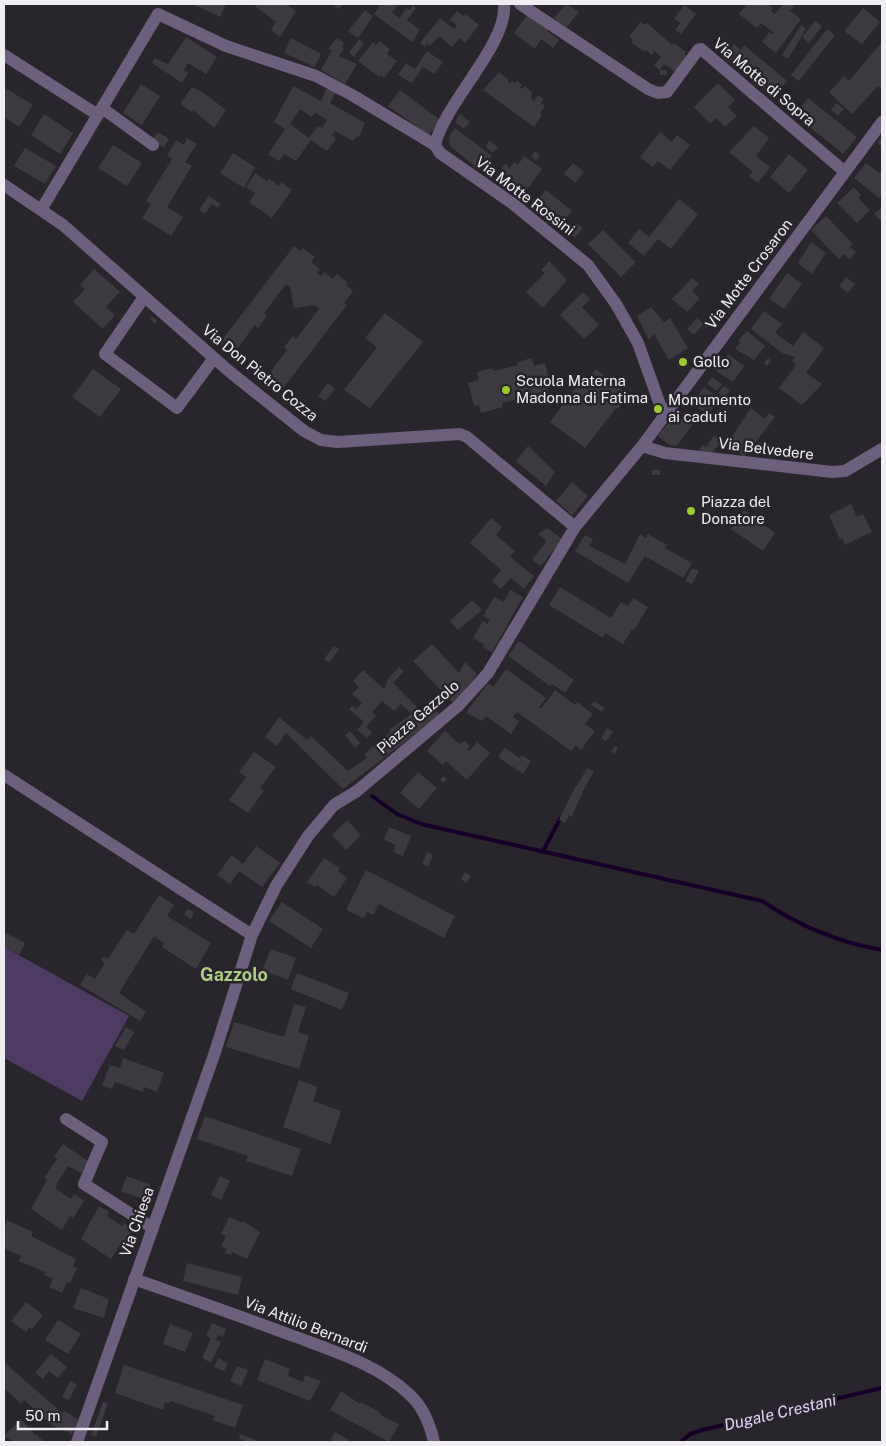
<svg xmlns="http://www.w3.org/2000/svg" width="886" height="1446" viewBox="0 0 886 1446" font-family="'Public Sans',sans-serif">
  <rect width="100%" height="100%" fill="#28252c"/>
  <!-- green -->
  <path fill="#4e3b64" d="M4 947 129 1016 82 1101 4 1058Z"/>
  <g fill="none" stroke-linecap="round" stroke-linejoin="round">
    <!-- stream -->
    <path stroke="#160029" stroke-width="4" d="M372 796 397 814 421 824 762 901C799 926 837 942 882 950
      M543 851 560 819
      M681 1442 690 1434 702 1430 882 1388"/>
  </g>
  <!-- building -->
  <path fill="#3d3a41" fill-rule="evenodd" d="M192 4H226L220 17Z
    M257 4H286L296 11 280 37 271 30 276 22 255 6Z
    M332 4H343L339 9Z
    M381 4H393L397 6 392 13 400 18 406 8 410 10 413 5 416 8 407 20 420 30 412 42 374 14Z
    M566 4 579 12 566 28 554 18Z
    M747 4H768L773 8 771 11 775 14 783 4H796L790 11 801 19 776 53 762 42 769 32 772 34 774 33 761 23 757 28 739 14Z
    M684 5 696 14 681 34 675 30 680 23 674 19Z
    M863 8 880 22 862 44 844 31Z
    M365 10 373 16 358 38 348 31Z
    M457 11 464 16 465 14 479 25 465 43 459 38 452 47 439 36 430 46 427 44 425 47 420 43 440 18 454 29 457 25 450 20Z
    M528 14 549 29 547 31 559 40 553 48 541 39 535 49 514 33Z
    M815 21 822 26 809 43 802 37Z
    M640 22 645 25 647 23 672 45 674 43 686 52 684 54 690 59 678 74 664 64 660 70 654 65 661 57 654 51 652 55 646 50 644 52 631 42 633 40 629 37Z
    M801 25 806 29 788 59 782 55Z
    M827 29 835 35 799 81 791 75Z
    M186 37 217 57 206 74 188 63 184 70 188 73 182 83 152 63 155 58 168 64Z
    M291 38 321 54 315 67 284 53Z
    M337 38 344 43 342 47 344 49 339 56 357 64 345 84 321 70 332 50 328 49Z
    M359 39 364 43 354 57 349 53Z
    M379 41 390 49 387 54 397 61 384 78 380 75 379 77 358 61 373 42 376 45Z
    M882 42V90L878 86 852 114 829 92 844 76 849 81Z
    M734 44 741 50 744 45 787 81 774 97 725 56Z
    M427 51 443 62 434 74 423 67 412 83 398 75 406 63 415 69Z
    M660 70H667V75H660Z
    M499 72 509 80 507 82 510 83 512 81 515 83 517 81 522 85 520 87 522 89 524 86 532 92 531 98 534 101 538 95 544 99 541 103 545 106 540 113 542 115 534 127 483 90Z
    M718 83 735 100 728 107 737 116 725 127 716 118 710 124 694 107Z
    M141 84 160 96 142 125 123 113Z
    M293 86 321 101 327 88 336 92 330 103 365 123 359 137 357 136 353 141 335 131 332 135 336 139 327 151 311 140 296 161 284 154 279 161 268 154 285 129 274 122ZM300 109 311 117 316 113 327 120 322 128 318 126 309 138 290 124Z
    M192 87 204 93 226 110 214 128 193 110 192 112 180 104Z
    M5 88 33 105 19 127 4 117Z
    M400 90 440 120 429 135 388 106Z
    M808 98 857 137 843 154 795 115Z
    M836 103 844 109 838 116 831 110Z
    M44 114 73 133 60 154 31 135Z
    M460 114 470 122 464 129 455 122Z
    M754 126 769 138 756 156 770 167 758 183 749 176 753 172 729 152Z
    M455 128 492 156 483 167 480 165 477 168 450 146 449 137Z
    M158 132 169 139 164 148 152 140Z
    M660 132 672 142 677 135 690 145 670 170 658 161 653 167 640 157Z
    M882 136V147L877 143Z
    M187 138 197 144 185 162 192 166 167 207 183 217 171 236 142 218 151 204 146 201 172 159 167 156 176 140 184 145Z
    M489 140 498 147 493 153 486 147Z
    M113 145 142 163 127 186 98 168Z
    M25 148 56 166 45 184 14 166Z
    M535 151 540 156 536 161 531 156Z
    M233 153 255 167 244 188 220 173Z
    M789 154 808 170 789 193 770 177Z
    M524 156 542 169 524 194 507 181 504 186 494 179 505 164 510 168 514 162 518 165Z
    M573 163 584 172 575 183 564 174Z
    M866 163 879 173 882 169V194L879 198 854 178Z
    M255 173 267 181 269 178 279 186 281 182 292 190 272 218 249 202 255 193 246 187Z
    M854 187 861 195 858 198 870 210 857 223 837 203Z
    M546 190 572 211 560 226 540 210 542 207 536 202Z
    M209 196 221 204 218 208 212 204 205 214 199 210Z
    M679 199 698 214 671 249 658 239 644 256 628 243 639 229 649 237Z
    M881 208 882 210 881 221 874 214Z
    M826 216 853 244 850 247 856 252 850 259 844 254 839 259 811 230Z
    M576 223 583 228 575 238 568 232Z
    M603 230 636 262 621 277 588 244Z
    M811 242 826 253 812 274 798 263Z
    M294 246 301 251 303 248 315 257 311 262 320 269 317 273 321 276 324 272 333 279 337 274 348 283 346 285 353 291 344 303 347 305 281 391 265 379 287 350 284 347 293 336 296 339 319 309 315 305 294 308 290 287 286 284 264 313 267 316 258 328 255 325 233 354 219 344Z
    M549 261 567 280 543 308 526 292 545 273 541 270Z
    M94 269 120 292 106 307 115 315 103 329 73 302 85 289 80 285Z
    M787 273 802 284 784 309 769 299Z
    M846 277 855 284 848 293 839 286Z
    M692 278 699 284 692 291 700 298 687 312 672 299Z
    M583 292 590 299 582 307 599 325 584 339 560 315Z
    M651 307 664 322 670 318 688 348 669 360 654 334 649 340 637 316Z
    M764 311 782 324 775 333 793 346 803 332 824 348 806 373 822 384 802 405 779 388 796 365 792 361 795 357 782 353 751 329Z
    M385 313 423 342 370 408 344 390 377 347 365 338Z
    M152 316 157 321 155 324 150 319Z
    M697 318 704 324 694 335 687 329Z
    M747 331 765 346 754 360 735 349 740 342 738 341Z
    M728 354 744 366 733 382 716 371Z
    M532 358 534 366 545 363 551 387 547 388 549 396 526 401 525 397 502 403 503 407 481 413 479 405 474 406 468 383 479 380 477 372 492 368 493 371 518 365 517 362Z
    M768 358 771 361 767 366 764 363Z
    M93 369 121 389 100 417 72 397Z
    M596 369 624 391 619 398 624 402 618 409 616 408 585 448 550 422 585 375 589 378Z
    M712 377 722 384 717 391 707 384Z
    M328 383 335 389 325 401 318 396Z
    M724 386 730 390 724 397 718 393Z
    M704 387 720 399 708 415 692 403Z
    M751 408 765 419 769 413 775 417 744 457 727 444Z
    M675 414 684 421 689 416 695 421 677 446 669 445 658 436Z
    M714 435 722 440 711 455 698 453 702 445 706 447Z
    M528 446 555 472 546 486 516 461Z
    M652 470H660V475H652Z
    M572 482 588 496 572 515 556 501Z
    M851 504 857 517 863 514 872 532 845 545 842 538 840 540 829 515Z
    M744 510 775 533 763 551 731 529Z
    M491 518 502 527 496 535 515 551 510 557 534 576 524 589 511 578 501 589 492 581 501 570 470 543Z
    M547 528 562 539 541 566 532 560 545 543V539L538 534Z
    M640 534 646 538 648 534 667 545 665 548 692 563 683 578 645 556 628 583 575 551 585 535 593 539 589 546 625 564Z
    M692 568 699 571 692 584 685 581Z
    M560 587 611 618 621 602 628 606 633 598 648 607 634 630 632 629 623 644 605 633 603 638 549 605Z
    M510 590 523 597 492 652 483 647 485 645 473 638 483 621 487 624 490 620 483 616 494 597 504 602Z
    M472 600 482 610 458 630 450 621Z
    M519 641 574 680 565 693 552 684 550 686 508 656Z
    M432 644 459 673 465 662 477 674 454 704 413 661Z
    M334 646 339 649 329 663 324 659Z
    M399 667 404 671 393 683 418 708 412 714 401 704 394 711 382 701 372 712 376 716 366 727 372 732 367 738 357 730 364 722 349 709 352 706 356 709 362 703 352 694 359 687 353 681 363 670 384 689 388 679Z
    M506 669 546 698 539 707 541 709 555 690 575 705 577 702 593 714 585 724 595 731 581 750 576 745 571 751 517 712 513 717 519 721 511 734 486 716 482 721 466 713 488 683 493 687Z
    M594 701 605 708 602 712 591 705Z
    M430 703 440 715 343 789 286 733 277 746 265 737 279 717 307 740 311 736 348 771 367 758 364 754 378 743 376 742 391 732 389 730 413 713 415 716Z
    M607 728 613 732 606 741 601 738Z
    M350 731 360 743 355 748 345 735Z
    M445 731 459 744 465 741 470 746 467 749 470 751 477 742 490 753 467 780 446 761 443 765 427 751Z
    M615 746 618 748 615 754 611 751Z
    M505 748 520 758 522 755 531 761 523 774 498 757Z
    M254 752 276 767 260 788 264 791 248 813 229 800 246 777 239 772Z
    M587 768 594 772 584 789 572 817 569 815 565 823 559 820 576 785 577 786Z
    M418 772 437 788 419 809 400 793Z
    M443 776 447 779 444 783 440 780Z
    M347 820 361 835 346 850 332 835Z
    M389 827 411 836 403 856 393 852 396 845 384 840Z
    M256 846 280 863 262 887 239 871 230 884 217 875 232 855 243 864Z
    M427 852 433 855 428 867 422 864Z
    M324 858 340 868 338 871 347 878 334 897 317 885 316 887 307 882Z
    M366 870 455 916 444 938 379 904 373 915 367 912 364 918 346 910Z
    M465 872 471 876 466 883 461 879Z
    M159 895 174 905 167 916 211 943 196 969 162 947 164 943 154 936 119 993 146 1012 140 1021 80 985 87 974 95 979 105 963 101 960 104 956 108 959 127 930 134 934Z
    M282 902 323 929 311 948 269 921Z
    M187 909 194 912 191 919 184 915Z
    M4 932 25 943 19 955 4 947Z
    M271 949 296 958 288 980 262 970Z
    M297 973 349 993 342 1010 291 989Z
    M294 1004 306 1007 298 1032 309 1036 299 1069 226 1047 234 1022 284 1037Z
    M126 1027 134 1032 124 1050 115 1046Z
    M123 1058 164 1073 157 1092 144 1087 143 1092 115 1082 112 1089 102 1086 110 1065 120 1068Z
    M299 1080 318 1087 313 1101 341 1111 330 1144 283 1127Z
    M205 1116 301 1149 292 1176 246 1161 248 1156 197 1139Z
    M63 1144 89 1162 81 1173 68 1166 57 1183 56 1189 71 1199 74 1194 84 1201 73 1218 70 1216 62 1230 31 1209 47 1180 44 1178 57 1159 54 1157Z
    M127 1176 151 1185 145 1200 121 1191Z
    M220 1176 230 1181 221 1200 211 1195Z
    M99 1206 109 1212 107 1216 122 1226 124 1223 134 1229 122 1247 120 1245 111 1259 81 1239Z
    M229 1217 242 1223 243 1221 260 1232 247 1259 232 1252 231 1255 225 1253 227 1249 221 1246 226 1236 221 1234Z
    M7 1220 33 1232 31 1236 76 1259 73 1267 77 1268 70 1284 67 1282 62 1293 49 1287 53 1278 44 1275 45 1272 19 1261 21 1256 4 1248V1228Z
    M187 1263 242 1277 238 1295 183 1281Z
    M81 1288 109 1299 104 1318 73 1308Z
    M26 1302 43 1315 32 1329 29 1327 26 1332 11 1321Z
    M58 1320 81 1334 68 1354 45 1340Z
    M212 1323 226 1329 223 1337 218 1335 215 1340 221 1342 211 1363 202 1358 211 1338 206 1336Z
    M170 1324 193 1333 185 1352 163 1344Z
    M51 1354 67 1367 58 1378 49 1371 43 1379 35 1373Z
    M218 1358 228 1363 224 1371 214 1367Z
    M265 1359 290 1369 288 1376 303 1382 305 1375 321 1381 310 1401 257 1380Z
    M4 1362 62 1413 65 1411 79 1420 72 1434 52 1425 24 1400 21 1404 4 1388Z
    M124 1365 243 1405 235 1428 213 1420 215 1416 170 1401 169 1404 165 1402 163 1410 115 1393Z
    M237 1366 248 1370 241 1386 230 1381Z
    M70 1381 77 1385 69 1400 62 1397Z
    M341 1391 360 1404 361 1402 381 1413 380 1415 399 1424 389 1442 330 1410Z
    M103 1402 108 1403 96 1437 91 1435Z
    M21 1419 35 1435 36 1434 44 1442H12L7 1437 4 1440V1436Z
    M335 1432 352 1442H329Z
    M240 1434 261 1442H248L239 1439Z"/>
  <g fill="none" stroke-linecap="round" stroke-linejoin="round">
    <!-- minor -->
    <path stroke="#6d5f7e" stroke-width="12" d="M504 4C508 44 445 102 435 145L440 153 512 203 588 265 616 304 638 343 664 416
      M520 4 648 89 658 93 667 92 698 50 701 49 845 172
      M4 55 98 115
      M102 108 153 145
      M4 185 63 225 230 372 304 431 321 440 338 442 460 434 467 437 575 527
      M41 210 158 14 226 46 316 76 352 95 435 145
      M144 297 105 354 177 408 214 358
      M642 446 665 453 832 472 845 471 882 449
      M4 775 252 935
      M66 1119 102 1142 84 1184 153 1228
      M134 1279C185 1297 237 1315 288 1334 330 1350 378 1364 410 1395 424 1408 430 1424 434 1442
      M77 1442 214 1055 252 935 276 886 308 836 334 805 357 791 458 706 488 673 575 527 642 446 882 122"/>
  </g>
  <!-- markers -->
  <g fill="#9dca30" stroke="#28252c" stroke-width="2">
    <circle cx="683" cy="362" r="5"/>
    <circle cx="506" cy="390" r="5"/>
    <circle cx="658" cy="409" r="5"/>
    <circle cx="691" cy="511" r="5"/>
  </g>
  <g text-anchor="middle" stroke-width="5" stroke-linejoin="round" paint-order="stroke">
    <!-- street labels -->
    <g font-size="15" fill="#f0eef3" stroke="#28252c">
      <text transform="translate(764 82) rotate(40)" y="5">Via Motte di Sopra</text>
      <text transform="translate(525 196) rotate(37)" y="5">Via Motte Rossini</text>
      <text transform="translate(749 274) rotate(-53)" y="5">Via Motte Crosaron</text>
      <text transform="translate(260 373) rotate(39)" y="5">Via Don Pietro Cozza</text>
      <text transform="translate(766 449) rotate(7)" y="5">Via Belvedere</text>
      <text transform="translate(418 717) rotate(-41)" y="5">Piazza Gazzolo</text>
      <text transform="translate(137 1222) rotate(-70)" y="5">Via Chiesa</text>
      <text transform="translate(306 1325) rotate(21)" y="5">Via Attilio Bernardi</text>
    </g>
    <!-- poi labels -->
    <g font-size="15" fill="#f0eef3" stroke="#28252c" text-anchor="start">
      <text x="693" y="367">Gollo</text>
      <text x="516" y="386">Scuola Materna<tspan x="516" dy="17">Madonna di Fatima</tspan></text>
      <text x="668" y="405">Monumento<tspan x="668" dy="17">ai caduti</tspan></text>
      <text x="701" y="507">Piazza del<tspan x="701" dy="17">Donatore</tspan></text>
    </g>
    <!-- water labels -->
    <g font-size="16" font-style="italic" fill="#e3d2f9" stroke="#28252c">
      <text transform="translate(780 1412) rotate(-13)" y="6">Dugale Crestani</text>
    </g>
    <!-- quarter labels -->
    <g font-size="18" font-weight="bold" fill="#afca82" stroke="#28252c">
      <text x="234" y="981">Gazzolo</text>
    </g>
  </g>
  <!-- border -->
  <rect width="886" height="1446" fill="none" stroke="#f0eef3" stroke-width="10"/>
  <!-- scale -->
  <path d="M18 1421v8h89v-8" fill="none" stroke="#f0eef3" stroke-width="2.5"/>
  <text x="25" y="1421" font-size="15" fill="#f0eef3" stroke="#28252c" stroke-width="4" paint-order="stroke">50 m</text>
</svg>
